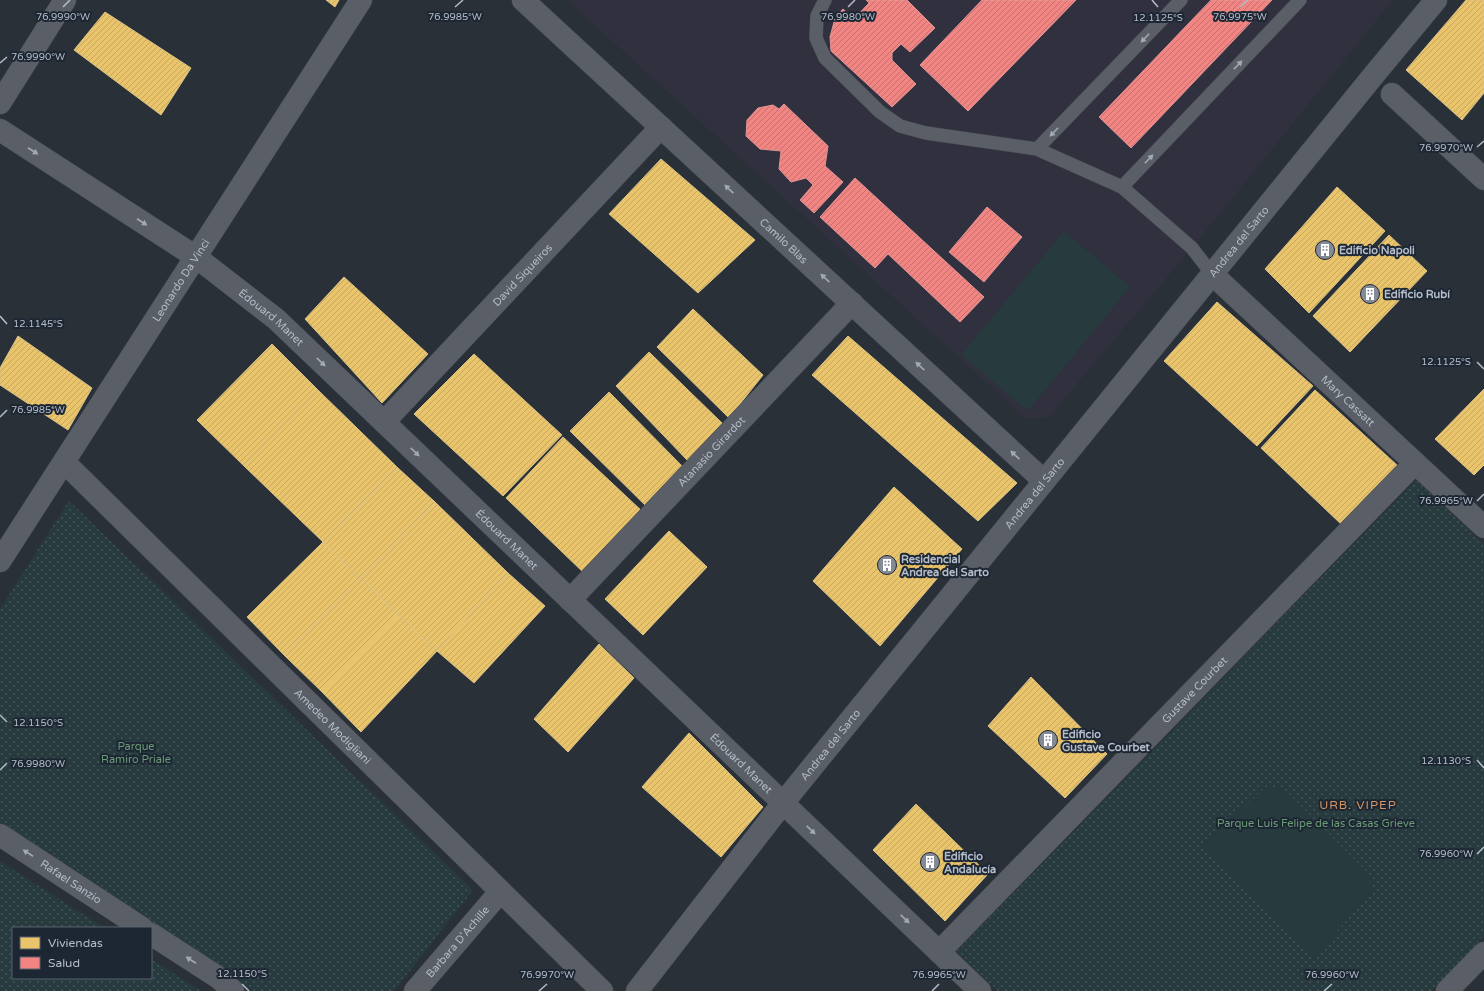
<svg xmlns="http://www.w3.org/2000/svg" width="1484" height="991" viewBox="0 0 1484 991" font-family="'Varela Round',sans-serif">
  <defs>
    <pattern id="park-dots" width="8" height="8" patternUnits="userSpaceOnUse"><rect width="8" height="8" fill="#273a3e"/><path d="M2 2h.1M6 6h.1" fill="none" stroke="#445559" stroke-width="1.8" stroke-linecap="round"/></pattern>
    <pattern id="homes-hatch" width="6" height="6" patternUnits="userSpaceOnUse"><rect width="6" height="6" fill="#e9c46a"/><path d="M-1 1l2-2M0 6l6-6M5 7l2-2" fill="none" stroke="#c5a861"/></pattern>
    <pattern id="health-hatch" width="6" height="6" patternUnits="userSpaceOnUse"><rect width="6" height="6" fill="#f28482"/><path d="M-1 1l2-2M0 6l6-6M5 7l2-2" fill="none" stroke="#c37170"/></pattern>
  </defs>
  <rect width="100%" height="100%" fill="#2a3038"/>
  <!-- medical -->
  <path fill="#31303e" d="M567 0H1393L1192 248 1049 417 1036 419 1024 417Z"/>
  <!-- park -->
  <path fill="url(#park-dots)" d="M1416 480 1484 544V936L1431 991H997L956 952Z
    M69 501 473 890 394 991H252L235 978 0 826V609Z
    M0 861 104 928H13V978H151V959L201 991H0Z"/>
  <!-- garden -->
  <path fill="#273a3e" d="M1064 231 1130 287 1028 411 961 355Z
    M1267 786 1284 789 1370 875 1371 892 1314 958 1202 846Z"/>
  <!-- homes -->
  <path fill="url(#homes-hatch)" stroke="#d9c286" d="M326 0H339L335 7Z
    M1466 0H1484V93L1462 120 1406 70Z
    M105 12 191 68 161 115 74 50Z
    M661 159 755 240 698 293 609 214Z
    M1337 187 1385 231 1309 313 1265 269Z
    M1389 235 1427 271 1350 352 1313 316Z
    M344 277 428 354 382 403 305 319Z
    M1217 302 1313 386 1257 446 1164 361Z
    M693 309 763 375 729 418 657 347Z
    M18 336 92 388 68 430 0 385V368Z
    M848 336 1017 483 978 521 812 375Z
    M272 344 319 391 244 466 197 420Z
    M649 352 723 424 688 461 616 386Z
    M474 354 562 435 503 496 414 414Z
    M1484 389V465L1474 475 1435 439Z
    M1315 390 1398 466 1342 525 1261 448Z
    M319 391 398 468 323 542 244 466Z
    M609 392 684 468 648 508 570 431Z
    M563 437 644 513 585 574 506 498Z
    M398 468 435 502 361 579 323 542Z
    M894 487 962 549 880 646 813 581Z
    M435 502 508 573 437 651 361 579Z
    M669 531 707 567 643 635 605 599Z
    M323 542 361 579 284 655 247 617Z
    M508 573 545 606 474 683 437 651Z
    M361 579 399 615 322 692 284 655Z
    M399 615 437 651 361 732 322 692Z
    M599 644 634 678 568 752 534 719Z
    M1031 677 1107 754 1065 798 988 726Z
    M689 733 763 807 721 857 642 787Z
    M916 804 988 874 945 921 873 850Z"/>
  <!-- health -->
  <path fill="url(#health-hatch)" stroke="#df9597" d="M866 0H907L935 28 910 52 901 44 892 53V60L916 84 892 107 831 51 830 37 834 22 839 13 843 9 854 19 869 3Z
    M982 0H1076L968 111 920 65Z
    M1211 0H1272L1131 148 1099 117Z
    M784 104 828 146 825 166 843 182 814 213 800 200 813 185 806 178 791 182 779 169 781 151 760 149 746 136 747 120 758 108 773 105 779 109Z
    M855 178 984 297 960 322 888 254 875 268 820 217Z
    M987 207 1022 237 984 282 949 252Z"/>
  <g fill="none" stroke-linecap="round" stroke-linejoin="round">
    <defs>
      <path id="lane" d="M825 0 817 16 816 38 825 58 880 112 900 126 926 133 1037 149 1122 187 1192 248 1212 274
        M1037 149 1181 0
        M1122 187 1300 0"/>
      <g id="street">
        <path id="s1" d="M523 0 1044 481"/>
        <path d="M1392 94 1484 179"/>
        <path d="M0 103 65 0"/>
        <path id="s2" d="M0 130 196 257 276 319 980 991"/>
        <path id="s3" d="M1212 274 1484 527"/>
        <path id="s4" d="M384 422 661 127"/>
        <path id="s5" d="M64 462 602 991"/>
        <path id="s6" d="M0 561 361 0"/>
        <path id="s7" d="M570 600 852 303"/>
        <path id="s8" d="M0 835 142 928"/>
        <path d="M151 934 219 978 233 991"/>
        <path id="s9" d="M939 952 1415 463"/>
        <path id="s10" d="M415 991 500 892"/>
        <path id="s11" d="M637 991 783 803 1373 76 1436 0"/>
        <path d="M1447 991 1484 953"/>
      </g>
    </defs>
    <!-- lane casing -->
    <use href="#lane" stroke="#484c53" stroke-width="14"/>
    <!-- street casing -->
    <use href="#street" stroke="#484c53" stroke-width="23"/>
    <!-- lane -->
    <use href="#lane" stroke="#5a5e66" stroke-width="13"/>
    <!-- street -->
    <use href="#street" stroke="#5a5e66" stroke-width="22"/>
  </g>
  <!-- one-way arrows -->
  <defs><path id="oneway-solid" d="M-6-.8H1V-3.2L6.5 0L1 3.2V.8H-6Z"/></defs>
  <g fill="#a2a9b5">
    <use href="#oneway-solid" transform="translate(1145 38) rotate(134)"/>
    <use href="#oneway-solid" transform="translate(1238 65) rotate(-46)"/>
    <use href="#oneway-solid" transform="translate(1054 132) rotate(134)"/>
    <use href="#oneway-solid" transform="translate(33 151) rotate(33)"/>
    <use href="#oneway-solid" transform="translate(1149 159) rotate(-46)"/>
    <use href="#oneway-solid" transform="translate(729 189) rotate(-137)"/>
    <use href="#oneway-solid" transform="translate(142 222) rotate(33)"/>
    <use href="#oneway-solid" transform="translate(825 278) rotate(-137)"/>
    <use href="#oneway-solid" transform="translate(321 362) rotate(44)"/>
    <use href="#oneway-solid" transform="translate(920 366) rotate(-137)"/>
    <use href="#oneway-solid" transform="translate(415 452) rotate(44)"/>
    <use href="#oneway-solid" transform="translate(1015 455) rotate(-137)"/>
    <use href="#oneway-solid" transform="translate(811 830) rotate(44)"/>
    <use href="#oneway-solid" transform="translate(28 853) rotate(-147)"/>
    <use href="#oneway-solid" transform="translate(905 919) rotate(44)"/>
    <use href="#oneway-solid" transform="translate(191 960) rotate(-147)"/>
  </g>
  <!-- ticks -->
  <path fill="none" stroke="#b4bcc9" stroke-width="1.5" d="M1152 0 1158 7M63 7 70 0M455 7 463 0M848 7 855 0M1240 7 1248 0M0 63 7 57M1477 147 1484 141M0 316 7 324M1477 362 1484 369M0 417 7 410M1477 501 1484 494M0 715 7 722M1477 760 1484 768M0 770 7 763M1477 854 1484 847M242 984 249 991M539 991 547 984M932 991 939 984M1324 991 1332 984"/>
  <!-- icons -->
  <defs>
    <symbol id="building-disc" viewBox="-11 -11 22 22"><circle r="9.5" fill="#848b96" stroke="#1d2633"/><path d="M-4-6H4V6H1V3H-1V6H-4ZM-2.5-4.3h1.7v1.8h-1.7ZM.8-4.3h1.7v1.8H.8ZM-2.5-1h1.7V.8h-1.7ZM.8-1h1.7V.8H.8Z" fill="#fff"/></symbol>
  </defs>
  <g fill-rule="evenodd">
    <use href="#building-disc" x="1314" y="239" width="22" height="22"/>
    <use href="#building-disc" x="1359" y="283" width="22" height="22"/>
    <use href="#building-disc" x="876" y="554" width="22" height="22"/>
    <use href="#building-disc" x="1037" y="729" width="22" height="22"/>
    <use href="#building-disc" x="919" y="851" width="22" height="22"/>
  </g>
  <g text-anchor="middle" stroke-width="4" stroke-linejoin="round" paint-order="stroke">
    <!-- street labels -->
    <g font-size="11" fill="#b4bcc9" stroke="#1d2633">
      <text dy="4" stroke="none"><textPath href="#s1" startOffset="355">Camilo Blas</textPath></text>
      <text dy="4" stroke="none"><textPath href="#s11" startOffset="961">Andrea del Sarto</textPath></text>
      <text dy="4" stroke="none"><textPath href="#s4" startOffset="202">David Siqueiros</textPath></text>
      <text dy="4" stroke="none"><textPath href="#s6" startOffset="334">Leonardo Da Vinci</textPath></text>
      <text dy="4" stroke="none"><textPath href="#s2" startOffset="330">Édouard Manet</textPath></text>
      <text dy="4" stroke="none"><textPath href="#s3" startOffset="186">Mary Cassatt</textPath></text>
      <text dy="4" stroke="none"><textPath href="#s7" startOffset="205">Atanasio Girardot</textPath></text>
      <text dy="4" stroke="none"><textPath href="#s11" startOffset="637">Andrea del Sarto</textPath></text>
      <text dy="4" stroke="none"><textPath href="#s2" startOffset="654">Édouard Manet</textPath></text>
      <text dy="4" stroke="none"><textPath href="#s9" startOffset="366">Gustave Courbet</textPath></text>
      <text dy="4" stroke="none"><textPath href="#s5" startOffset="377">Amedeo Modigliani</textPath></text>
      <text dy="4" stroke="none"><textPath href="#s11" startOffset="313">Andrea del Sarto</textPath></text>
      <text dy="4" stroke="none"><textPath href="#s2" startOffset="978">Édouard Manet</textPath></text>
      <text dy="4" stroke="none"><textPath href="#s8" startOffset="85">Rafael Sanzio</textPath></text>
      <text dy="4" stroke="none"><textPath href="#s10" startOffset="65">Barbara D'Achille</textPath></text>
    </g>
    <!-- poi labels -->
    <g font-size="11" font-weight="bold" fill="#b4bcc9" stroke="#1d2633" text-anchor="start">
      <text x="1339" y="254">Edificio Napoli</text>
      <text x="1384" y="298">Edificio Rubí</text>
      <text x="901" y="563">Residencial<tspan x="901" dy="13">Andrea del Sarto</tspan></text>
      <text x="1062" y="738">Edificio<tspan x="1062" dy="13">Gustave Courbet</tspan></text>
      <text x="944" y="860">Edificio<tspan x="944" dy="13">Andalucía</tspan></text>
    </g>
    <!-- park labels -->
    <g font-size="11" fill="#6b9a76" stroke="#1d2633">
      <text x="136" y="750">Parque<tspan x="136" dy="13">Ramiro Priale</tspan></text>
      <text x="1316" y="827">Parque Luis Felipe de las Casas Grieve</text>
    </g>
    <!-- neighbourhood labels -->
    <g font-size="12" letter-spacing="1" fill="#d59563" stroke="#1d2633">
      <text x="1358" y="809">URB. VIPEP</text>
    </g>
  </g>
  <g font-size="10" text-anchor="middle" fill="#b4bcc9" stroke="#1d2633" stroke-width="4" stroke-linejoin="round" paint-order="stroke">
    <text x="455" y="20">76.9985°W</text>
    <text x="63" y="20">76.9990°W</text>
    <text x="848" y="20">76.9980°W</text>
    <text x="1240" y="20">76.9975°W</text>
    <text x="1158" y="21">12.1125°S</text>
    <text x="38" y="60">76.9990°W</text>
    <text x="1446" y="151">76.9970°W</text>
    <text x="38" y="327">12.1145°S</text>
    <text x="1446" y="365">12.1125°S</text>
    <text x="38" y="413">76.9985°W</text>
    <text x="1446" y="504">76.9965°W</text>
    <text x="38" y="726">12.1150°S</text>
    <text x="1446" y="764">12.1130°S</text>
    <text x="38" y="767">76.9980°W</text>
    <text x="1446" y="857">76.9960°W</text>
    <text x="242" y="977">12.1150°S</text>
    <text x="547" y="978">76.9970°W</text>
    <text x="939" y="978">76.9965°W</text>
    <text x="1332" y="978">76.9960°W</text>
  </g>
  <!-- legend -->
  <rect x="12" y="927" width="140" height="52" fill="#1d2633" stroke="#59626f"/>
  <rect x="20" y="937" width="20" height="12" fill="#e9c46a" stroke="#59626f"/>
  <text x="48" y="947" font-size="12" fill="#b4bcc9">Viviendas</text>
  <rect x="20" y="957" width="20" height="12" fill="#f28482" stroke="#59626f"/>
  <text x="48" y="967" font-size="12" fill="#b4bcc9">Salud</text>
</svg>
